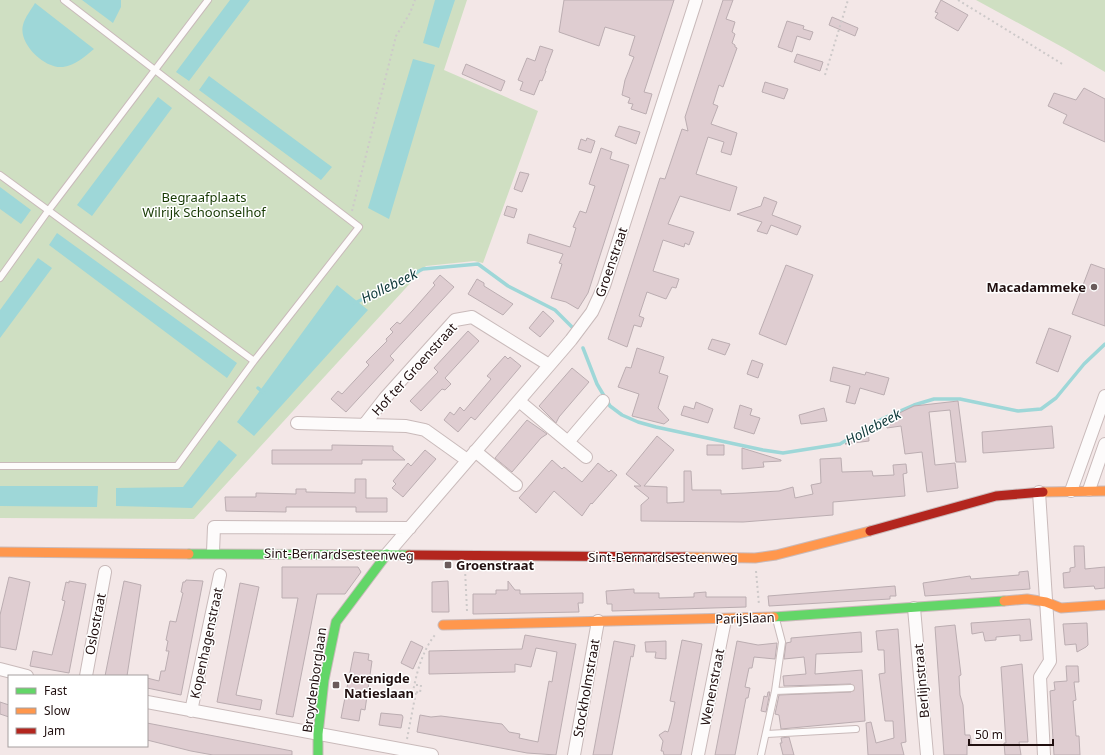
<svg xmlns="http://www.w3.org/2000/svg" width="1105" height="755" viewBox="0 0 1105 755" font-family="'Noto Sans',sans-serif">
  <rect width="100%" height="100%" fill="#f3e7e7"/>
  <!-- green -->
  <path fill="#cfdfc2" d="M0 0H467L444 70 538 111 483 263 474 261 426 266 194 519 0 518Z
    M976 0H1105V72L1064 48Z"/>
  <!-- water -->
  <path fill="#9ed7d8" d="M82 0H121V7L113 23Z
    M230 0H250L189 81 176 72Z
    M435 0H455L439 48 423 43Z
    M35 3 94 49C84 57 76 65 63 67 44 69 18 43 23 25 25 17 31 10 35 3Z
    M413 59 435 65 389 219 368 208Z
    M209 76 332 167 321 180 199 90Z
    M158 97 172 108 92 216 77 205Z
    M0 187 31 210 21 224 0 209Z
    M57 233 237 363 227 378 49 245Z
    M38 258 52 268 0 338V310Z
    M337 285 368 310 254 436 237 422Z
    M219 440 237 455 192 508 116 506V488L183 487Z
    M0 486H98L97 507 0 506Z"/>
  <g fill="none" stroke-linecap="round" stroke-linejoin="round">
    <!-- stream -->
    <path stroke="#9ed7d8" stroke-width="3.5" d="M355 303 423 269 478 264 508 286 555 310 572 327
      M583 348 597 384 610 406 622 415 638 422 656 427 763 450 783 453 840 444 884 418 914 405 934 399H960L1018 411 1041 409 1056 398 1084 364 1105 344
      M258 388 264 393"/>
  </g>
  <!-- building -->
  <path fill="#dfcdd1" stroke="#bbadb1" d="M564 0H674L644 92 652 94 646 114 631 109 633 104 628 103 630 98 622 95 625 80 634 57 629 55 635 36 605 27 599 46 559 32Z
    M723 0H733L726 19 735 22 732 32 735 34 732 43 735 45V47L737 48 723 87 719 85 713 104 718 106 711 124 737 133 731 155 721 152 724 142 708 137 696 174 737 187 730 211 680 196 668 224 694 232 689 245 685 243 684 247 663 240 653 271 679 279 676 288 672 287 666 299 647 292 639 316 644 318 641 327 634 325 627 347 608 339 660 178 665 179 682 129 688 131 685 117Z
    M941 0 968 15 958 31 935 18 938 13 935 12Z
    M832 17 858 28 855 36 829 25Z
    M787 21 804 26 803 29 813 32 810 40 797 36 792 52 778 47Z
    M540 46 553 50 545 71H546L542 81 540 80 534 95 520 90 523 82 518 80 527 58 535 61Z
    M797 54 823 62 820 71 794 62Z
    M466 64 505 81 501 91 462 74Z
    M765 82 788 89 784 99 762 92Z
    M1084 88 1105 99V142L1063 123 1067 115 1048 106 1054 93 1076 100Z
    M619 126 640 132 636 144 615 136Z
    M587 138 595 141 591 153 578 149 581 139 586 141Z
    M601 148 612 152 610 159 629 165 588 293 578 309 566 302 551 298 562 264 559 263 563 254 527 243 529 234 570 247 576 228 573 227 580 211 586 213 595 186 589 184Z
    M520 172 529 174 522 192 514 189Z
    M764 197 777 202 772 215 801 226 797 235 771 225 767 234 757 231 762 222 737 214 761 206Z
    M507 206 517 209 514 218 504 215Z
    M1091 264 1105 269V326L1072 314Z
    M786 265 813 275 786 345 759 334Z
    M440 275 454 287 390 356 394 360 346 412 331 399 338 391 342 394 369 365 366 362 387 341 386 339 393 332 390 329 397 322 400 324 413 310 435 285 433 283Z
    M477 279 484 283V286L513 304 503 315 468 294Z
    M543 311 554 321 540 337 529 328Z
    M1049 328 1071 336 1058 372 1036 363Z
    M468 331 479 341 445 378 451 384 445 390 442 389 421 411 410 401 438 372 434 368Z
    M712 339 730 344 725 355 708 349Z
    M637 348 664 357 659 373 668 376 658 408 669 420 664 424 632 416 639 394 618 387 626 367 631 368Z
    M505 356 508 359 510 357 521 366 475 420 471 417 458 432 444 420 450 412 454 415 460 407 464 411 491 379 487 376Z
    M752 360 763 364 758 378 747 374Z
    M833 367 865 375 866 372 889 378 884 395 860 388 855 404 846 402 850 386 830 381Z
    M572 368 589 382 559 417 556 423 539 406Z
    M958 401 966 462H956L950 410 929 412 935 465 955 463 958 488 927 492 922 452 905 454 901 426 887 428 885 420 914 406Z
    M696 402 713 409 708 423 681 415 684 406 694 409Z
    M740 405 752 409 750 415 760 418 754 434 734 428Z
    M824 408 827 421 801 424 799 415Z
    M527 420 547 434 541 438 512 472 495 458Z
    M1052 426 1054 448 983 453 982 432Z
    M868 430 869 441 845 444Z
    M657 436 674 450 644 486 667 487V503L684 502V471H691L692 490H721V494L745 493 779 491 793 487 795 498 813 494 811 485 821 483 820 459 841 458 842 472 872 471 873 476 894 475 893 465 906 464 907 473 903 474 905 496 833 502V515L743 522 641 521V505L649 498 634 486H641L626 474Z
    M332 445 393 446V450L405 460H362V464H272V450H332Z
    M707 445H724V455H707Z
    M742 448 781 460V461L763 462 764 467 742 469Z
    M425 450 436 459 403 497 392 488 396 484 393 481 408 463 411 466Z
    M552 460 562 469 564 467 582 482 598 463 609 472 611 470 617 475 592 504 591 503 582 516 554 491 536 513 519 498Z
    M355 479H366V498H387V512H356V507H286V512L226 511 225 497H256V493L296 494V489H306V492L355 493Z
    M1074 546H1084L1085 569 1105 567V588L1095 589 1094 586 1064 588 1063 573 1070 572V568L1075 567Z
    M282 567H358L361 572 345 594H317L293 717 276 714 298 598H282Z
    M1028 571 1030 589 925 596 923 583 970 576 971 579 1019 575V572Z
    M9 577 30 582 16 650 0 647V615Z
    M186 580 203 581 181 695 147 688V678L159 681 161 671H165L169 651H166L168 641 166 640 170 621 176 622 183 593 181 592 183 582H185Z
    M69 581 86 584 69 673 30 666 33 651 52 655 63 610 65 601 62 600 66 582 69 583Z
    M124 581 141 585 127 676H105Z
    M448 581 449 612H432V582Z
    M508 581 515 590H520V594L583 593V603H578L579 612 473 614V594H496V590H508Z
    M240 583 259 587 236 695 262 700 260 710 217 702Z
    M895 586 896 596H890V599L769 606 768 596Z
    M634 589V593H659V598L694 597V593L706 592V597H746V607L612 611V604H607L606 591Z
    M1030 619 1032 640 1020 641V635L996 637V640L985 641 983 632 972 634 971 623Z
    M1087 623 1088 645 1086 647 1077 652 1076 644 1065 645 1063 624Z
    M955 625 961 675 959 676 960 695 963 705 965 735H970L971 740V745H967V755H944L935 627Z
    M898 629 906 742 901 743 904 755H868L866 723 871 722 876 743 894 738 893 721H885L879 674 885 673 884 650H878L876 631Z
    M861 632 862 652 816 654 815 674 862 670 865 721 781 729 779 715 775 714 779 695 851 692 855 688 851 684 784 686 783 676 806 674 804 657 784 659 786 643 791 642V638Z
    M525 635 576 644 556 755 527 753 417 732 420 715 431 717 441 716 502 724 509 732 520 734 519 738 538 742 549 681 552 682 557 652 536 648 531 667 515 664V672L429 674V651L522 649Z
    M682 640 702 644 681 755H664L663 751H661L663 741 659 735 665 731 668 732 671 722 675 702 670 701Z
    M411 641 423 647 413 669 401 663Z
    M614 641 635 645 633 657 631 656 612 755H593Z
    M666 641V659L655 658 656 652H646L645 642Z
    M737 641 758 645 777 643 775 659 754 657 752 668H749L745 687 750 688 748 698H746L735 755H715Z
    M354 652 369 654 368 660 372 661 365 710 361 709 359 721 341 718Z
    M1022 664 1028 742H1019L1021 755H1005L1004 743H1006L1001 667Z
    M1066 666H1078L1079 682H1074L1076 700 1073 701 1076 736H1079L1080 755H1054L1050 691 1055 690 1054 682 1067 681Z
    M768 692H770L766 712 761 711 764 696 767 697Z
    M0 702 9 705V717L0 714Z
    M381 713 402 715 403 717 401 728 379 725Z
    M147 723 292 751V755H213L191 751 147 740Z
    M789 737 794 755H783L780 743H782L781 738Z"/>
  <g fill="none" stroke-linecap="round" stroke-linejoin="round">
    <defs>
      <path id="lane" d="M0 175 254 361
        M0 278 48 211 208 0
        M0 466H177L254 361 359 227 64 0
        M775 691 851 688
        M767 734 856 729
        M761 755 775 691 782 642 776 619"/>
      <path id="street" d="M519 401 586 457
        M297 423 406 426 425 430 467 460
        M364 425 385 398 455 320 472 317 549 365
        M568 442 603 401
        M475 451 516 485
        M1089 490 1105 444
        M1071 491 1105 396
        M1039 492 1050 661 1040 677 1044 755
        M213 552 214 527 410 528
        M387 554 571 340 592 312 604 286 696 0
        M914 608 927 755
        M0 669 27 676
        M86 676 105 572
        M147 702 432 755
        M191 711 220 575
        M574 755 598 621
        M698 755 725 620"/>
      <path id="fast" d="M189 554 409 555
        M774 617 1004 601
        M318 755V734L324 680 336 622 387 554"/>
      <path id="slow" d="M1043 492 1105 491
        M0 552 189 554
        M685 557 755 558 776 555 870 531
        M1004 601 1027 599 1046 602 1061 608 1105 605
        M443 625 774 617"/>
      <path id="jam" d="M870 531 996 496 1043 492
        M409 555 685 557"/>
    </defs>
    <!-- lane casing -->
    <use href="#lane" stroke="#c9baba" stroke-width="8"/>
    <!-- street casing -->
    <use href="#street" stroke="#c9baba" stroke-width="14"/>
    <!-- fast casing -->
    <use href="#fast" stroke="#c9baba" stroke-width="11"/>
    <!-- slow casing -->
    <use href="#slow" stroke="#c9baba" stroke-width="11"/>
    <!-- jam casing -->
    <use href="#jam" stroke="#c9baba" stroke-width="11"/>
    <!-- path -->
    <path stroke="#cdc9c9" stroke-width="2" stroke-dasharray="2 3" stroke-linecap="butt" d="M958 0 1064 65
      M825 75 848 0
      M352 211 396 36 410 13 415 0
      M465 569 467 611
      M756 571 759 605
      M416 685H421L420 693 416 692
      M407 739 416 692H413C416 675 422 651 435 635"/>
    <!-- lane -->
    <use href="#lane" stroke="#fdfbfb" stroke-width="6"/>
    <!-- street -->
    <use href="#street" stroke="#fdfbfb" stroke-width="12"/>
    <!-- fast -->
    <use href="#fast" stroke="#63d668" stroke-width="9"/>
    <!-- slow -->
    <use href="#slow" stroke="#ff974d" stroke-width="9"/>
    <!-- jam -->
    <use href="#jam" stroke="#b3261e" stroke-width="9"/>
  </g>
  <!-- markers -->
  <g fill="#6a5b5b" stroke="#fff" stroke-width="1.5">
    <circle cx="1094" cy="287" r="4"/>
    <rect x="444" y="561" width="8" height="8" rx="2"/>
    <rect x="332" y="681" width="8" height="8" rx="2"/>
  </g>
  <g text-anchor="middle" stroke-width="3" stroke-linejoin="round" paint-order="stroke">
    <!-- park labels -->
    <g font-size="13" fill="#163902" stroke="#fff">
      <text x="204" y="202">Begraafplaats<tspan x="204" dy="15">Wilrijk Schoonselhof</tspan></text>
    </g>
    <!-- street labels -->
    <g font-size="13" fill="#211010" stroke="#fff">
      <text transform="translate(611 262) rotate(-71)" y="5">Groenstraat</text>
      <text transform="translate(414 369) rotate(-48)" y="5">Hof ter Groenstraat</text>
      <text transform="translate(339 554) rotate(1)" y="5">Sint-Bernardsesteenweg</text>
      <text x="663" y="562">Sint-Bernardsesteenweg</text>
      <text transform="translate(745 618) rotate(-2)" y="5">Parijslaan</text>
      <text transform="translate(95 624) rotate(-79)" y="5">Oslostraat</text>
      <text transform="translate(206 643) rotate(-78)" y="5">Kopenhagenstraat</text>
      <text transform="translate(314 680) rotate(-82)" y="5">Broydenborglaan</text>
      <text transform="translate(921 681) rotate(-95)" y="5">Berlijnstraat</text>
      <text transform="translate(712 687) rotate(-79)" y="5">Wenenstraat</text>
      <text transform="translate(586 688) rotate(-80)" y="5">Stockholmstraat</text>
    </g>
    <!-- poi labels -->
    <g font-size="13" font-weight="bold" fill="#211010" stroke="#fff" text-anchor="start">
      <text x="1086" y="292" text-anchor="end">Macadammeke</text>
      <text x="456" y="570">Groenstraat</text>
      <text x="344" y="683">Verenigde<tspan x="344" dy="15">Natieslaan</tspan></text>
    </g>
    <!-- water labels -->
    <g font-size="14" font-style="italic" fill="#0e3839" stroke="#fff">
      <text transform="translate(389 286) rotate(-26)" y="5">Hollebeek</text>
      <text transform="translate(873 427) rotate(-28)" y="5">Hollebeek</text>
    </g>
  </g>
  <!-- legend -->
  <rect x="8" y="675" width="140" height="72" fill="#ffffff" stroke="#a69f9f"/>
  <rect x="16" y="688" width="20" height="6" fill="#63d668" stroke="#a69f9f"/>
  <text x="44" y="695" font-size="12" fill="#211010">Fast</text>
  <rect x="16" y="708" width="20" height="6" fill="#ff974d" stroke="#a69f9f"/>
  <text x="44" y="715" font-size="12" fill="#211010">Slow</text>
  <rect x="16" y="728" width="20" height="6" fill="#b3261e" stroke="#a69f9f"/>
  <text x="44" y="735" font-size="12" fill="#211010">Jam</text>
  <!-- scale -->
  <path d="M969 739v6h84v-6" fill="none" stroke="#211010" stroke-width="2"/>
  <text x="975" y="739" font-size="12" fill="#211010" stroke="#ffffff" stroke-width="3" paint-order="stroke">50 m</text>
</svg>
